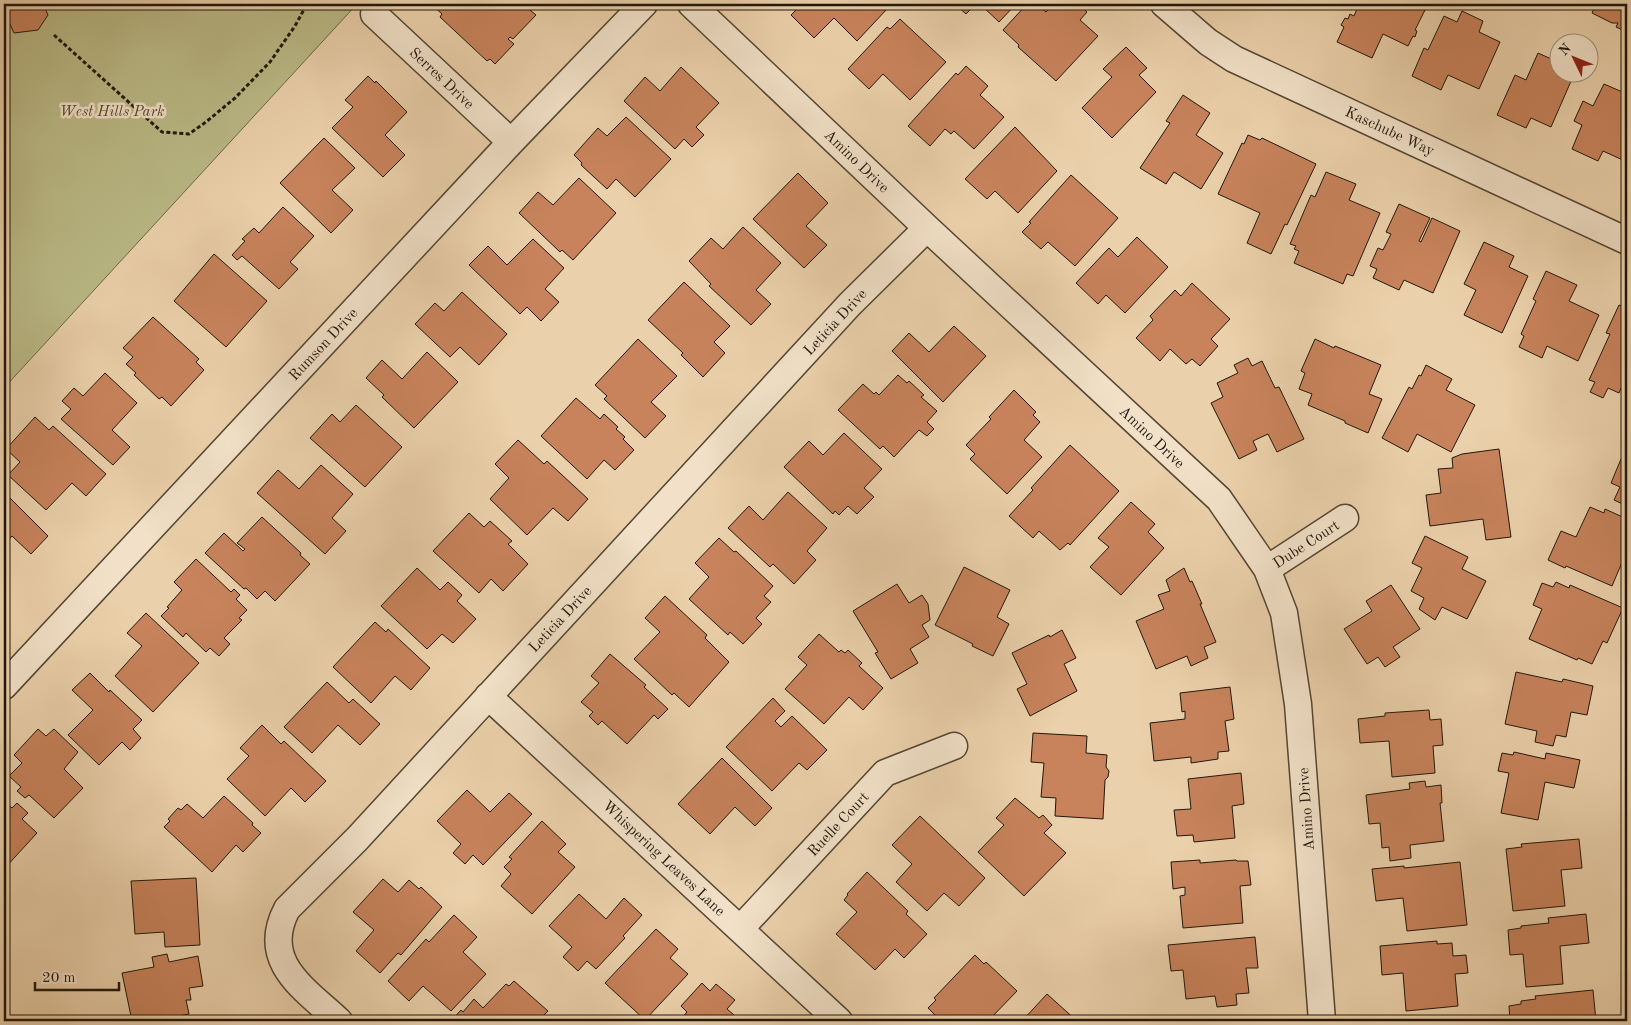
<svg xmlns="http://www.w3.org/2000/svg" width="1631" height="1025" viewBox="0 0 1631 1025" font-family="'Old Standard TT',serif">
  <rect width="100%" height="100%" fill="#ebd1ab"/>
  <filter id="stains"><feTurbulence type="fractalNoise" baseFrequency=".004" numOctaves="4"/><feColorMatrix values="0 0 0 0 .2 0 0 0 0 .09 0 0 0 0 .02 0 0 0 .5 -.17"/></filter>
  <radialGradient id="worn" r=".72"><stop offset=".6" stop-color="#630" stop-opacity="0"/><stop offset="1" stop-color="#630" stop-opacity=".3"/></radialGradient>
  <!-- green -->
  <path fill="#baba87" stroke="#6d684a" d="M4 4H357L4 388Z"/>
  <!-- building -->
  <path fill="#c8835c" stroke="#20170c" d="M13 4H43L48 15 38 30 14 33 5 13Z
    M431 4H525L524 5 536 15 513 39 510 37 508 39 514 44 495 64 490 59 487 61 440 17 442 14Z
    M802 4H882L887 9 857 41 834 18 814 38 791 15Z
    M955 4H976L966 14Z
    M980 4H1016L999 22Z
    M1027 4H1037L1046 12 1053 4H1078L1087 12 1080 20 1098 36 1056 81 1018 47 1019 45 1003 30Z
    M1359 4H1416L1426 8 1415 30 1417 31 1415 37 1413 36 1408 46 1383 34 1372 58 1337 42 1344 27 1341 25 1345 18 1348 19 1350 14 1354 16Z
    M1596 4H1627V32L1616 27 1618 23H1612L1592 13Z
    M1462 11 1483 21 1479 32 1500 42 1479 89 1448 75 1441 90 1412 76 1424 48 1428 50 1444 16 1457 22Z
    M900 19 946 62 910 100 883 74 869 89 848 69 887 27 890 29Z
    M1126 47 1147 68 1139 75 1156 92 1112 138 1082 108 1112 77 1103 69Z
    M1538 53 1558 62V72H1575L1551 127 1531 118 1526 128 1497 115 1515 75 1526 80Z
    M966 66 988 86 980 95 1004 117 974 149 954 131 951 134 945 129 930 146 908 126 956 73 958 75Z
    M681 67 719 103 696 127 704 135 692 147 684 139 675 149 624 101 645 77 660 91Z
    M368 76 375 83 376 81 407 112 385 135 405 155 383 177 332 128 353 107 345 100Z
    M1604 84 1627 94V156L1625 161 1603 151 1598 161 1572 149 1582 125 1574 121 1583 101 1593 106Z
    M1183 95 1210 113 1196 135 1223 153 1201 189 1174 172 1166 184 1140 168 1170 123 1166 121Z
    M626 117 671 159 635 197 616 179 607 189 581 165 582 163 574 155 598 128 607 136Z
    M1015 127 1057 171 1018 213 995 191 987 199 965 179Z
    M1248 135 1260 140 1262 138 1316 164 1287 225 1285 224 1271 254 1247 243 1260 213 1218 194 1242 143 1244 144Z
    M324 138 355 168 332 190 353 210 331 233 280 183Z
    M1326 172 1356 184 1349 200 1380 213 1353 276 1347 274 1343 284 1294 263 1299 251 1294 249 1296 246 1290 244 1311 195 1315 197Z
    M798 173 828 203 806 226 827 245 804 268 753 219Z
    M1071 175 1118 218 1075 266 1048 242 1041 249 1022 232 1031 223 1029 222Z
    M579 178 616 213 573 260 562 250 560 252 519 213 538 192 553 205Z
    M1399 204 1430 218 1419 241 1421 242 1432 218 1460 231 1433 293 1404 280 1399 290 1373 278 1377 269 1370 266 1378 248 1383 250 1391 234 1386 232Z
    M283 207 314 236 290 262 298 269 279 289 242 256 237 260 232 255 245 241 242 239 254 228 259 233Z
    M743 227 781 263 756 290 771 304 751 325 709 286 711 284 689 261 711 238 723 249Z
    M1137 237 1168 267 1125 313 1106 295 1098 304 1076 283 1109 248 1118 257Z
    M533 239 564 268 545 289 559 302 541 321 527 307 520 314 469 265 488 246 507 265Z
    M1484 242 1514 256 1509 267 1528 276 1502 333 1464 315 1476 290 1464 284Z
    M214 254 267 301 226 347 174 301Z
    M1546 271 1577 285 1569 301 1599 315 1578 361 1547 346 1542 358 1519 347 1524 336 1521 334 1536 301 1533 299Z
    M684 282 730 326 714 342 725 353 703 377 681 355 683 353 648 320Z
    M1192 283 1230 319 1211 339 1218 346 1200 366 1192 359 1186 364 1170 349 1160 361 1136 338 1153 320 1150 316 1175 290 1181 296Z
    M462 292 507 334 479 365 460 347 450 357 415 324 435 303 444 311Z
    M1619 305 1627 308V383L1624 381 1619 393 1608 388 1603 398 1590 392 1595 382 1589 380 1610 334 1606 333Z
    M153 317 199 359 196 362 204 370 171 406 162 397 159 399 134 375 136 373 126 364 133 357 123 348Z
    M954 326 986 356 943 402 892 351 909 333 929 352Z
    M638 339 677 376 651 402 666 416 645 438 604 399 607 396 595 385Z
    M1315 339 1334 348 1335 346 1381 365 1369 394 1382 399 1368 433 1345 423V421L1308 405 1312 394 1299 389 1305 373 1301 371Z
    M427 352 458 382 414 428 382 397 384 395 366 378 382 360 402 379Z
    M1248 358 1252 366 1262 361 1275 388 1279 387 1304 439 1277 452 1268 434 1253 441 1257 450 1239 459 1211 403 1223 397 1217 383 1238 373 1234 365Z
    M1426 365 1452 379 1446 390 1475 405 1451 452 1417 434 1408 452 1382 438 1409 387 1412 389 1419 375 1421 376Z
    M105 373 137 403 112 430 130 447 113 465 61 419 71 409 62 401 74 388 83 396Z
    M898 375 907 383 909 381 924 395 921 397 937 411 927 422 934 429 927 436 919 430 894 457 883 446 880 449 838 410 863 384 874 394 876 392 879 395Z
    M1014 390 1036 412 1033 415 1040 422 1024 440 1042 457 1007 494 970 459 975 454 966 445 991 419 989 417Z
    M576 398 600 419 604 414 618 427 616 429 625 437 623 439 634 450 615 470 604 460 587 479 541 436Z
    M356 405 402 447 365 487 310 438 332 414 340 422Z
    M35 417 49 430 53 426 106 474 86 496 72 483 46 510 8 475 20 462 6 449Z
    M844 433 882 469 864 488 874 497 857 514 848 506 839 515 835 511 833 514 784 467 809 441 823 455Z
    M518 440 544 464 547 461 588 499 568 521 553 508 527 535 490 499 509 478 495 464Z
    M1070 445 1119 491 1070 545 1068 543 1060 550 1039 531 1033 538 1009 516 1033 490 1031 488Z
    M1499 449 1511 537 1486 540 1483 519 1430 526 1426 495 1441 493 1438 469 1453 468 1452 458 1462 454Z
    M1621 459 1627 462V506L1614 500 1620 487 1611 483Z
    M321 465 353 494 332 518 346 531 325 554 257 493 278 470 299 489Z
    M4 492 48 536 31 554 12 536 4 545Z
    M788 492 827 528 807 551 816 560 794 584 773 564 770 567 728 528 749 506 763 520Z
    M1131 502 1155 524 1148 532 1164 548 1121 595 1090 567 1109 547 1098 538Z
    M1590 507 1604 513 1605 509 1627 519V562L1623 560 1612 586 1566 566 1565 568 1548 560 1561 531 1576 537Z
    M469 513 484 527 490 521 512 541 508 544 528 564 503 591 491 579 479 593 433 551Z
    M262 517 301 553 300 555 310 564 275 601 265 591 257 599 246 588 244 589 205 553 224 533 243 551 245 549 237 543Z
    M1425 536 1468 557 1462 569 1486 581 1467 619 1442 607 1435 620 1419 609 1424 598 1411 591 1422 568 1412 563Z
    M719 538 734 552 736 551 773 586 764 596 771 602 756 618 762 624 743 644 730 632 728 635 689 599 709 577 695 563Z
    M196 559 231 592 234 589 240 595 236 599 247 610 239 618 242 620 224 638 230 644 219 656 210 648 206 652 186 633 183 637 161 616 169 608 167 607 182 590 174 582Z
    M964 567 1010 590 997 617 1009 624 993 656 972 646 973 644 935 625Z
    M417 568 440 590 448 582 462 595 457 601 476 619 453 643 442 634 427 649 381 606Z
    M1184 568 1190 582 1192 581 1202 604H1200L1216 642 1204 647 1208 658 1191 666 1187 656 1156 669 1136 621 1164 609 1158 595 1170 591 1166 580Z
    M1556 582 1569 588 1570 585 1623 608 1607 643 1603 641 1592 664 1578 658 1577 660 1529 639 1542 609 1533 605 1542 583 1553 587Z
    M897 584 909 603 922 595 928 604 930 620 922 625 929 637 910 649 918 663 891 679 875 653 878 652 853 611Z
    M1391 585 1420 629 1393 647 1400 657 1385 667 1378 657 1367 664 1344 629 1372 611 1366 601Z
    M665 596 707 635 705 638 729 662 689 707 674 693 672 695 634 659 660 632 645 618Z
    M146 613 199 663 153 712 115 676 142 646 127 633Z
    M375 622 386 632 388 629 430 668 411 690 395 676 371 703 333 667Z
    M1062 630 1076 658 1064 664 1077 691 1030 716 1017 689 1027 684 1012 653 1049 635 1050 637Z
    M819 634 839 652 841 650 845 653 848 650 862 663 859 666 883 688 863 710 849 697 824 724 785 689 807 665 798 657Z
    M610 654 646 685 644 687 668 709 658 719 654 715 627 744 602 721 598 725 589 716 593 712 581 702 599 683 591 676Z
    M1516 672 1562 682 1563 679 1593 686 1587 715 1571 712 1566 737 1556 735 1553 746 1535 742 1537 731 1505 724Z
    M90 673 109 692 110 690 142 720 133 729 141 738 130 750 122 742 99 765 68 735 93 710 72 690Z
    M327 682 349 703 353 699 380 724 360 745 338 725 312 753 284 727Z
    M1230 687 1234 719 1225 721 1229 751 1218 752V759L1191 763V757L1154 761 1150 723 1185 719V711L1182 712 1180 693Z
    M773 698 785 711 775 721 781 727 792 716 827 750 807 770 799 763 772 791 726 747Z
    M1429 710 1430 720 1441 719 1443 745 1433 746 1435 773 1392 777 1389 741 1360 743 1358 719 1385 716V713Z
    M262 725 281 744 284 741 326 781 305 802 291 788 265 816 227 779 249 756 240 748Z
    M38 729 46 736 54 729 78 752 64 769 83 788 54 818 29 795 25 798 17 791 21 787 9 776 22 763 14 755Z
    M1033 733 1087 736 1086 753 1107 755 1106 767 1109 771 1108 777 1105 780 1103 819 1055 816 1056 798 1041 797 1044 763 1031 762Z
    M1514 752 1545 759 1546 753 1580 760 1574 788 1545 782 1538 820 1501 813 1509 773 1498 771 1502 753 1513 755Z
    M722 758 772 808 755 826 735 807 710 834 678 804Z
    M1241 773 1244 804 1232 806 1235 838 1194 842 1193 835 1177 836 1174 810 1191 809 1188 779Z
    M1425 781 1426 787 1441 785 1442 803H1440L1444 841 1410 845 1411 858 1390 861 1389 847 1382 848 1380 823 1369 824 1366 795 1410 789 1409 783Z
    M467 790 490 812 509 793 532 814 483 865 473 855 465 864 453 853 461 844 437 821Z
    M224 796 253 823 252 825 261 833 243 852 236 845 212 872 164 827 170 821 168 819 178 808 181 810 187 804 203 818Z
    M1015 798 1039 818 1043 815 1052 825 1044 833 1066 853 1024 896 978 852 1004 825 996 818Z
    M4 801 12 808 17 803 28 813 22 819 37 833 4 869Z
    M920 816 985 878 959 906 944 893 927 911 896 882 912 864 892 845Z
    M542 821 566 844 558 852 575 867 532 914 501 886 511 874 504 867 512 859 509 857Z
    M1579 839 1582 868 1561 870 1565 906 1513 911 1506 849 1522 847 1521 844Z
    M1200 860V863L1236 860 1237 861H1248L1251 885 1240 886 1243 923 1183 928 1180 896 1185 895V887L1173 889 1171 862Z
    M1460 862 1467 925 1407 931 1403 898 1376 901 1372 869 1404 866V868Z
    M867 872 908 911 906 914 927 934 904 958 895 949 875 970 836 934 857 912 844 900 848 895 847 894Z
    M196 878 200 945 165 947 164 932 135 934 131 881Z
    M383 879 398 892 409 880 419 889 421 887 442 907 401 955 398 953 380 973 356 951 374 930 353 912Z
    M579 894 606 919 624 898 642 915 623 936 625 938 596 969 587 961 578 971 563 957 572 947 549 926Z
    M1586 914 1589 943 1560 946 1563 984 1526 987 1523 954 1510 955 1508 930 1521 928V926L1549 923 1548 918Z
    M454 915 477 937 463 952 486 974 451 1011 423 986 409 1001 388 981 426 939 429 942Z
    M656 929 678 949 670 958 688 974 645 1020 605 983Z
    M1255 937 1258 968H1246L1249 993 1236 994 1237 1005 1217 1007 1215 996 1186 999 1183 970 1171 971 1168 945Z
    M1437 941V944L1452 943 1453 956 1466 955 1468 973 1455 974 1458 1006 1406 1011 1403 973 1382 975 1380 946Z
    M167 954 169 962 198 956 203 986 189 988 191 1000H186L189 1014 179 1016 181 1021H132L122 973 154 967 152 957Z
    M975 955 984 964 986 962 1017 991 988 1021H958L955 1019 953 1021H941L928 1008 936 1000 934 998Z
    M514 981 548 1011 542 1017 545 1020 544 1021H451L461 1010 463 1012 474 999 483 1008 506 984 509 986Z
    M702 983 710 991 716 984 735 1000 727 1009 741 1021H679L687 1012 681 1006Z
    M1593 990 1596 1021H1510L1509 1006 1521 1004V1001L1536 999 1535 996Z
    M1047 994 1077 1021H1022Z"/>
  <g fill="none" stroke-linecap="round" stroke-linejoin="round">
    <defs>
      <path id="minor" d="M691 4 927 228 1219 499 1267 569 1284 613 1298 704 1322 1021
        M1164 4 1208 42 1234 59 1627 241
        M374 14 511 142
        M1267 569 1345 518
        M4 686 511 142 644 4
        M488 696 839 1021
        M740 929 885 773 954 746
        M339 1021C305 989 259 962 287 909L357 839 850 304 927 228"/>
    </defs>
    <!-- minor casing -->
    <use href="#minor" stroke="#534634" stroke-width="29"/>
    <!-- path -->
    <path stroke="#20170c" stroke-width="3" stroke-dasharray="4 2.5" stroke-linecap="butt" d="M54 35 162 132 189 134 206 122 235 98 270 62 295 26 307 4"/>
    <!-- minor -->
    <use href="#minor" stroke="#f2e1c8" stroke-width="26"/>
  </g>
  <g text-anchor="middle" stroke-width="5" stroke-linejoin="round" paint-order="stroke">
    <!-- street labels -->
    <g font-size="15" fill="#20170c" stroke="#f2e1c8">
      <text transform="translate(442 78) rotate(43)" y="5">Serres Drive</text>
      <text transform="translate(1390 131) rotate(25)" y="5">Kaschube Way</text>
      <text transform="translate(857 161) rotate(44)" y="5">Amino Drive</text>
      <text transform="translate(835 322) rotate(-47)" y="5">Leticia Drive</text>
      <text transform="translate(323 344) rotate(-47)" y="5">Rumson Drive</text>
      <text transform="translate(1152 437) rotate(43)" y="5">Amino Drive</text>
      <text transform="translate(1306 544) rotate(-33)" y="5">Dube Court</text>
      <text transform="translate(560 619) rotate(-47)" y="5">Leticia Drive</text>
      <text transform="translate(1306 809) rotate(-94)" y="5">Amino Drive</text>
      <text transform="translate(838 824) rotate(-47)" y="5">Ruelle Court</text>
      <text transform="translate(664 858) rotate(43)" y="5">Whispering Leaves Lane</text>
    </g>
    <!-- park labels -->
    <g font-size="15" font-style="italic" fill="#4e4831" stroke="#f2e1c8">
      <text x="112" y="116">West Hills Park</text>
    </g>
  </g>
  <!-- margin -->
  <rect width="1631" height="1025" fill="none" stroke="#ebd1ab" stroke-width="20"/>
  <rect x="5" y="5" width="1621" height="1015" fill="none" stroke="#20170c" stroke-width="2.5"/>
  <rect x="10" y="10" width="1611" height="1005" fill="none" stroke="#20170c"/>
  <!-- north arrow -->
  <g transform="translate(1574 58) rotate(313)"><circle r="24" fill="#f2e1c8" stroke="#9e907d"/>
  <path d="M0-4L9 19L0 12L-9 19Z" fill="#8f2418"/>
  <text y="-8" font-size="14" font-weight="bold" text-anchor="middle" fill="#20170c">N</text>
  </g>
  <!-- scale -->
  <path d="M35 982v8h84v-8" fill="none" stroke="#20170c" stroke-width="2.5"/>
  <text x="42" y="982" font-size="15" fill="#20170c" stroke="#f2e1c8" stroke-width="4" paint-order="stroke">20 m</text>
  <rect width="100%" height="100%" filter="url(#stains)"/>
  <rect width="100%" height="100%" fill="url(#worn)"/>
</svg>
